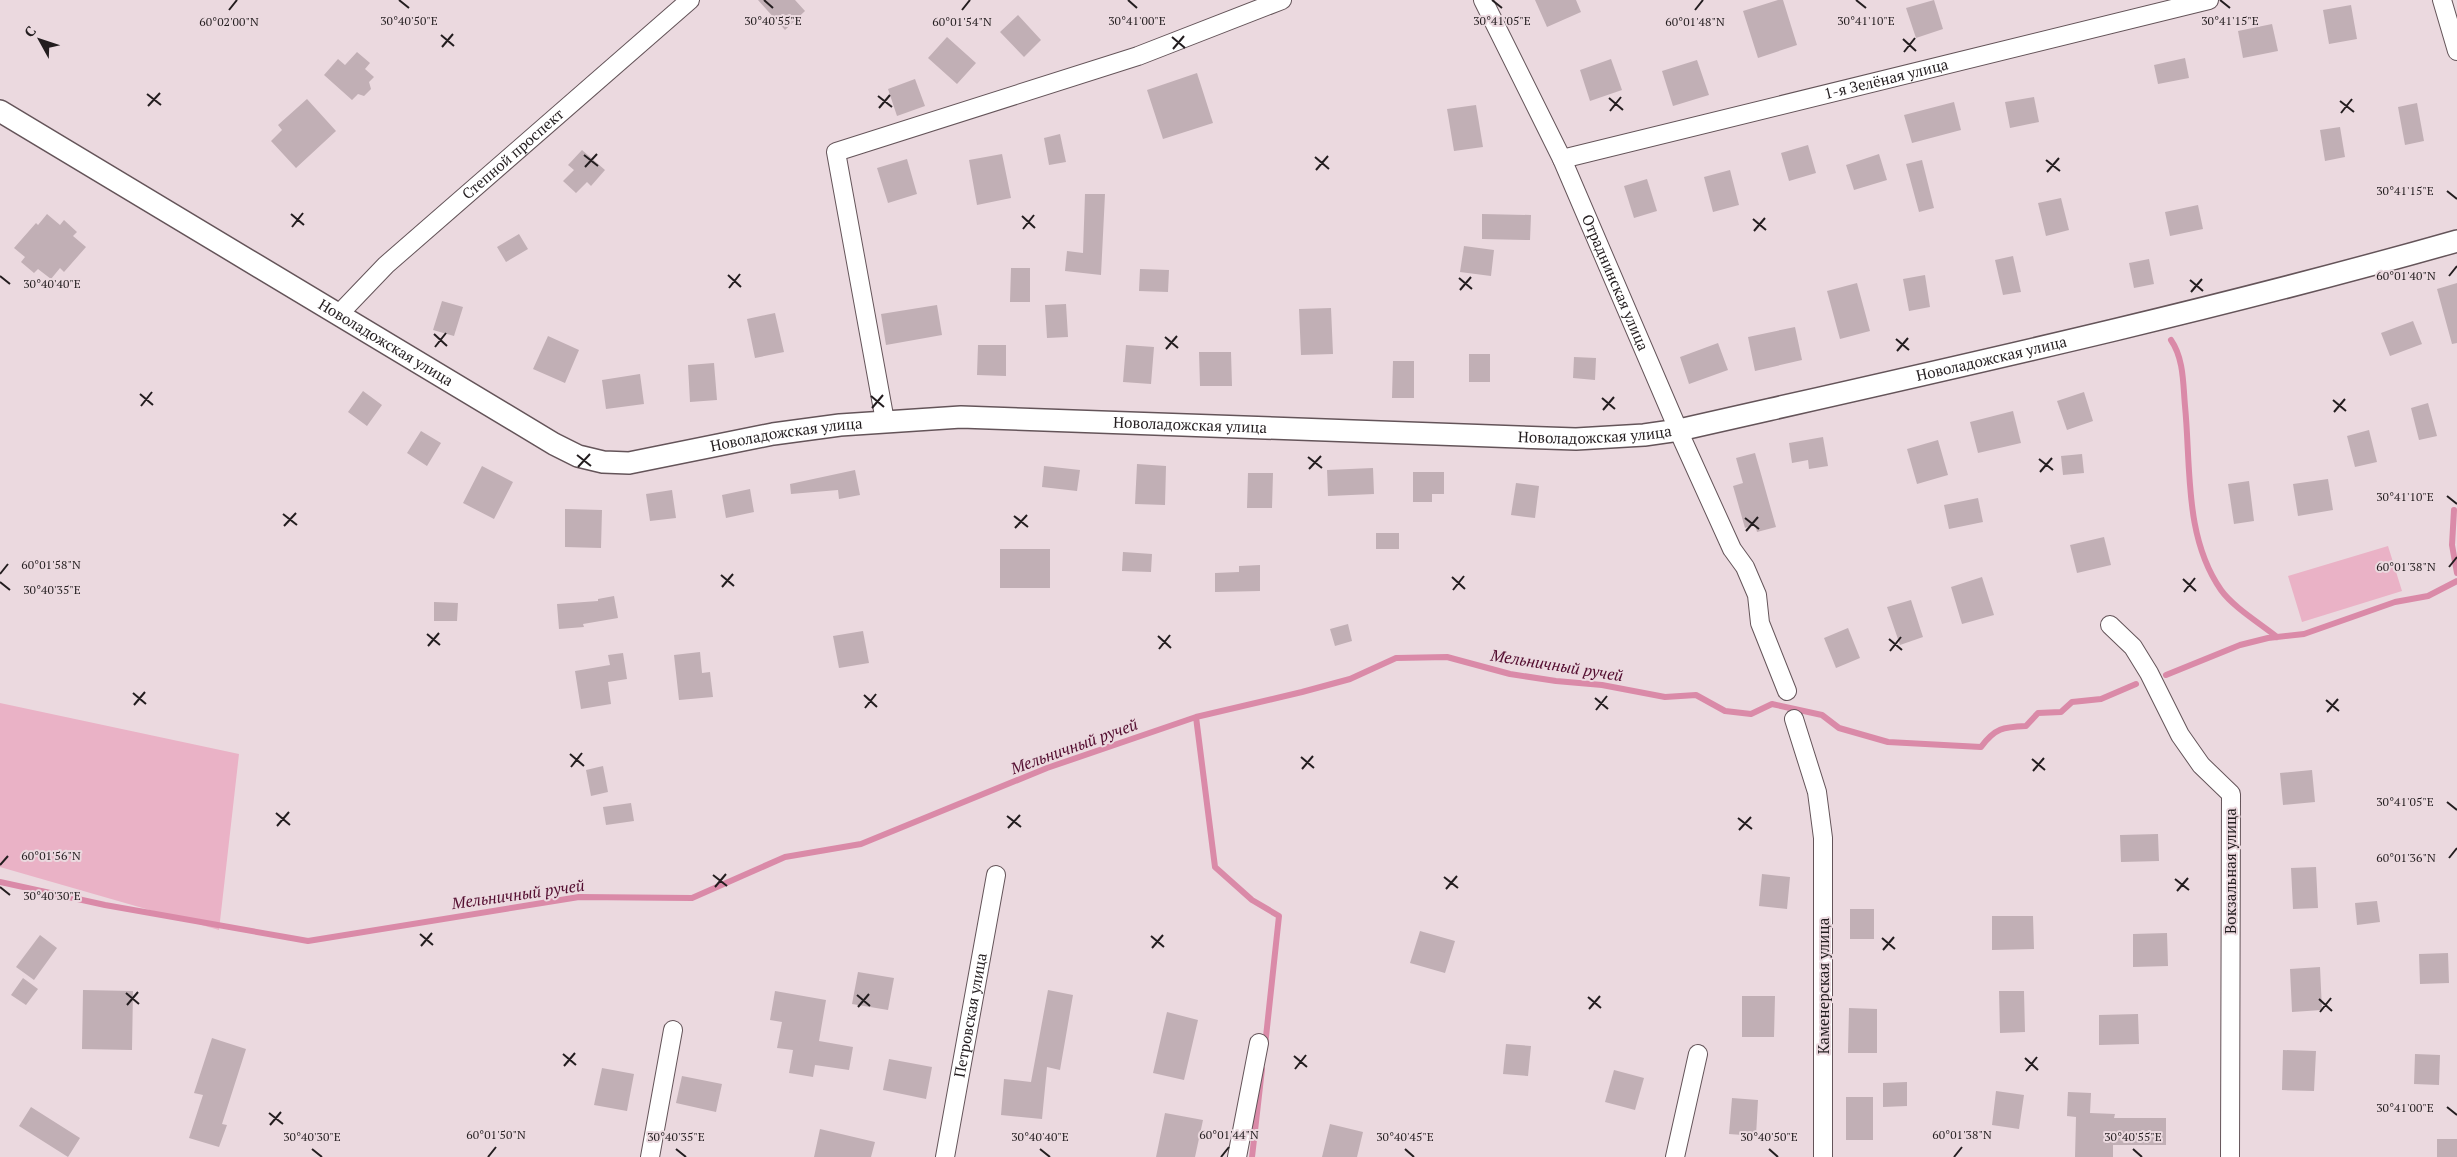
<svg xmlns="http://www.w3.org/2000/svg" width="2457" height="1157" viewBox="0 0 2457 1157" font-family="'PT Serif',serif">
  <rect width="100%" height="100%" fill="#ebd9df"/>
  <!-- green -->
  <path fill="#eab2c6" d="M2388 546 2402 591 2302 622 2288 576Z
    M0 703 239 754 219 930 0 867Z"/>
  <g fill="none" stroke-linecap="round" stroke-linejoin="round">
    <!-- stream -->
    <path stroke="#da8aa8" stroke-width="6" d="M2171 340C2184 359 2183 384 2185 406 2191 467 2184 537 2221 590 2233 607 2261 624 2277 637
      M2454 510 2452 545 2457 573
      M2166 675 2240 645 2268 638 2304 634 2395 602 2428 596 2457 581
      M1196 717 1215 867 1252 900 1279 916 1265 1046
      M0 882 105 905 308 941 579 897 692 898 785 857 861 844 1047 768 1196 717 1302 692 1350 679 1396 658 1447 657 1510 674 1556 681 1602 685 1665 697 1696 695 1725 711 1751 714 1772 704 1822 715 1839 728 1888 742 1981 747C1995 728 2003 727 2026 726L2038 713 2061 712 2072 702 2101 699 2136 684
      M1252 1157 1262 1069"/>
  </g>
  <!-- building -->
  <path fill="#c1afb5" d="M758 0H795L805 11 785 30Z
    M1535 0H1576L1581 12 1547 27Z
    M1778 0H1783L1797 45 1758 58 1743 11Z
    M1934 0 1943 29 1916 38 1906 8Z
    M2351 5 2357 39 2329 44 2323 10Z
    M1018 15 1041 40 1024 57 1000 32Z
    M2272 24 2278 51 2243 58 2238 31Z
    M947 37 976 63 957 84 928 58Z
    M357 52 370 63 365 69 374 77 369 82 371 89 364 96 358 94 352 100 324 75 338 59 345 65Z
    M2185 58 2189 78 2158 84 2154 65Z
    M1611 59 1622 90 1590 101 1580 70Z
    M1697 60 1709 95 1673 106 1662 71Z
    M1197 73 1213 123 1163 139 1147 90Z
    M915 79 925 106 897 116 888 89Z
    M2034 97 2039 122 2010 128 2005 102Z
    M307 99 336 131 296 168 271 141 282 130 278 125Z
    M1954 102 1961 130 1912 143 1904 115Z
    M2417 103 2424 141 2405 145 2398 107Z
    M1476 105 1483 147 1454 151 1447 109Z
    M2340 127 2345 157 2325 161 2320 130Z
    M1060 134 1066 162 1049 165 1044 138Z
    M1808 145 1816 173 1789 181 1781 153Z
    M582 150 605 170 591 186 587 182 576 193 563 181 574 170 568 165Z
    M1002 154 1011 198 977 205 969 160Z
    M1879 154 1887 180 1854 190 1846 165Z
    M907 159 917 194 888 203 877 168Z
    M1922 160 1934 208 1919 212 1906 164Z
    M1730 170 1739 205 1713 212 1704 177Z
    M1647 179 1657 211 1634 218 1624 186Z
    M1085 194H1105L1101 275 1065 271 1067 251 1083 253Z
    M2061 198 2069 230 2046 236 2038 203Z
    M2198 205 2203 229 2170 236 2165 212Z
    M47 214 60 225 64 220 77 232 73 236 86 247 64 272 60 268 51 279 38 269 34 273 21 262 25 257 14 248 36 223 38 225Z
    M1482 214 1531 215 1530 240 1482 239Z
    M519 234 528 249 506 262 497 247Z
    M1464 246 1494 250 1491 276 1460 272Z
    M2013 256 2021 292 2003 295 1995 260Z
    M2149 259 2154 284 2134 288 2129 263Z
    M1011 268H1030V302H1010Z
    M1140 269 1169 270 1168 292 1139 291Z
    M1925 275 1930 307 1909 311 1903 279Z
    M1857 283 1870 331 1840 339 1827 291Z
    M2457 283V343L2452 344 2437 289Z
    M442 301 463 307 454 336 433 330Z
    M1066 304 1068 337 1047 338 1045 305Z
    M937 305 942 335 886 345 881 314Z
    M1331 308 1333 354 1301 355 1299 309Z
    M775 313 784 352 755 358 747 319Z
    M2413 321 2422 344 2390 356 2381 333Z
    M1795 327 1802 360 1755 371 1748 337Z
    M548 336 579 350 565 383 533 369Z
    M1718 343 1728 370 1689 384 1680 357Z
    M978 345H1006V376L977 375Z
    M1126 345 1154 347 1151 384 1123 382Z
    M1199 352H1231L1232 386H1200Z
    M1469 354H1490V382H1469Z
    M1574 357 1596 358 1595 380 1573 378Z
    M1393 361H1414V398H1392Z
    M714 363 717 400 690 402 688 365Z
    M640 374 644 404 606 409 602 380Z
    M363 391 382 405 367 426 348 412Z
    M2084 392 2093 421 2067 430 2057 401Z
    M2428 403 2437 436 2419 440 2411 408Z
    M2013 411 2021 443 1978 453 1970 422Z
    M2369 430 2377 462 2355 467 2347 436Z
    M421 431 441 443 427 466 407 453Z
    M1823 437 1828 466 1809 469 1808 460 1792 463 1789 443Z
    M1938 440 1948 475 1917 484 1907 449Z
    M1755 453 1776 527 1757 532 1755 524 1745 528 1733 486 1743 483 1736 458Z
    M2082 454 2084 473 2063 475 2061 456Z
    M1137 464 1166 466 1165 505 1135 504Z
    M482 466 513 482 494 519 463 503Z
    M1044 466 1080 470 1077 491 1042 487Z
    M1373 468 1374 494 1328 496 1327 470Z
    M855 470 860 495 839 499 838 490 791 494 790 484Z
    M1413 472H1444V494H1432V502H1413Z
    M1248 473H1273L1272 508H1247Z
    M2328 479 2333 510 2298 516 2293 484Z
    M2249 481 2254 521 2234 524 2228 484Z
    M1516 483 1539 486 1535 518 1511 515Z
    M750 489 754 512 726 518 722 495Z
    M672 490 676 518 650 521 646 494Z
    M1978 498 1983 522 1949 529 1944 505Z
    M565 509 602 510 601 548 565 547Z
    M1376 533H1399V549H1376Z
    M2104 537 2111 565 2077 573 2070 545Z
    M1000 549H1050V588H1000Z
    M1123 552 1152 554 1151 572 1122 571Z
    M1260 565V591L1215 592V573L1239 572V566Z
    M1982 577 1994 615 1962 624 1951 587Z
    M614 596 618 618 583 624 584 627 559 629 557 604 598 601V599Z
    M1911 600 1923 637 1900 645 1887 607Z
    M434 602 458 603 457 621H434Z
    M1348 624 1352 641 1335 646 1330 629Z
    M1848 628 1860 658 1836 668 1824 638Z
    M863 631 869 663 839 668 833 636Z
    M700 652 702 673 710 672 713 697 679 700 674 655Z
    M623 653 627 679 608 682 611 704 581 709 575 671 610 665 608 655Z
    M603 766 608 792 591 796 586 770Z
    M2312 770 2315 802 2283 805 2280 773Z
    M631 803 634 821 606 825 603 807Z
    M2158 834 2159 861 2121 862 2120 835Z
    M2316 867 2318 908 2293 909 2291 868Z
    M1762 874 1790 877 1787 909 1759 906Z
    M2377 901 2380 922 2357 925 2355 903Z
    M1850 909H1874V939H1850Z
    M1992 916H2033L2034 949 1992 950Z
    M1420 931 1455 941 1445 973 1410 963Z
    M2167 933 2168 966 2133 967V934Z
    M40 935 57 948 34 980 16 967Z
    M2448 953 2449 983 2420 984 2419 954Z
    M2320 967 2322 1010 2292 1012 2290 969Z
    M858 972 894 978 888 1010 852 1004Z
    M23 978 38 989 26 1005 11 995Z
    M83 990 133 991 132 1050 82 1049Z
    M1048 990 1073 995 1060 1070 1047 1067 1042 1119 1001 1115 1004 1079 1031 1082Z
    M775 991 826 1000 819 1041 853 1047 849 1070 815 1065 813 1077 789 1073 793 1050 777 1048 782 1022 770 1020Z
    M1999 991H2024L2025 1032 2000 1033Z
    M1742 996H1775L1774 1037H1742Z
    M1849 1008 1877 1009V1053H1848Z
    M1167 1012 1198 1020 1184 1080 1153 1073Z
    M2138 1014 2139 1044 2099 1045V1015Z
    M212 1038 246 1049 222 1124 227 1125 219 1147 189 1138 203 1095 194 1093Z
    M1506 1044 1531 1046 1528 1076 1503 1074Z
    M2283 1050 2316 1051 2314 1091 2282 1090Z
    M2415 1054 2440 1055 2439 1085 2414 1084Z
    M889 1059 932 1067 926 1099 883 1090Z
    M602 1068 634 1074 627 1111 594 1105Z
    M1614 1070 1644 1078 1635 1110 1605 1102Z
    M682 1076 722 1084 716 1112 676 1103Z
    M1907 1082V1106L1883 1107V1083Z
    M1996 1091 2024 1095 2019 1129 1992 1125Z
    M2068 1092 2091 1093 2090 1113 2115 1114 2114 1118H2166V1145H2113V1157H2075L2076 1117 2067 1116Z
    M1846 1097H1873V1140H1846Z
    M1732 1098 1758 1100 1756 1136 1729 1134Z
    M31 1107 80 1138 68 1157 19 1126Z
    M1165 1113 1203 1120 1195 1157H1156Z
    M1330 1124 1363 1132 1357 1157H1322Z
    M820 1129 875 1142 871 1157H814Z
    M2437 1139H2457V1157H2437Z"/>
  <g fill="none" stroke-linecap="round" stroke-linejoin="round">
    <defs>
      <g id="minor">
        <path id="s1" d="M1483 0 1562 159 1683 441 1732 549 1745 567 1757 595 1760 623 1787 691"/>
        <path d="M2442 0 2457 51"/>
        <path id="s2" d="M1562 159 2209 0"/>
        <path id="s3" d="M340 313 386 265 690 0"/>
        <path d="M885 421 836 152 1138 56 1282 0"/>
        <path d="M2110 625 2133 647 2149 673 2180 735 2201 765 2231 794 2230 1157"/>
        <path d="M1794 719 1817 792 1823 838V1157"/>
        <path d="M650 1157 673 1030"/>
        <path id="s4" d="M945 1157 996 875"/>
        <path d="M1237 1157 1259 1043"/>
        <path d="M1675 1157 1698 1054"/>
      </g>
      <g id="tertiary">
        <path id="s5" d="M0 111 554 444 578 456 603 462 629 463 773 434 840 425 961 417 1576 439 1644 435 1679 430C1939 371 2200 314 2457 241"/>
      </g>
    </defs>
    <!-- minor casing -->
    <use href="#minor" stroke="#645459" stroke-width="20"/>
    <!-- tertiary casing -->
    <use href="#tertiary" stroke="#645459" stroke-width="24"/>
    <!-- minor -->
    <use href="#minor" stroke="#fff" stroke-width="18"/>
    <!-- tertiary -->
    <use href="#tertiary" stroke="#fff" stroke-width="21"/>
  </g>
  <!-- ticks -->
  <path fill="none" stroke="#231d1f" stroke-width="2" d="M399 0 409 8M764 0 773 8M1128 0 1137 8M1492 0 1502 8M1856 0 1866 8M2220 0 2230 8M229 10 237 0M962 10 970 0M1695 10 1703 0M441 35 454 46M1172 37 1185 48M1903 39 1916 51M442 47 453 34M1173 49 1184 36M1904 52 1915 38M147 94 161 105M878 96 892 107M1609 98 1623 110M2340 101 2354 112M148 106 160 93M879 108 890 95M1610 111 1621 97M2341 113 2352 99M584 155 598 166M1315 157 1329 169M2046 160 2060 171M585 167 597 154M1316 170 1328 156M2047 172 2059 158M2447 191 2457 199M291 214 304 225M1022 216 1035 228M1753 219 1766 230M292 227 303 213M1023 229 1034 215M1754 231 1765 218M728 275 741 287M0 276 10 284M2449 276 2457 266M1459 278 1472 289M2190 280 2203 291M729 288 740 274M1460 290 1471 277M2191 292 2202 279M434 334 447 346M1165 337 1178 348M1896 339 1909 350M435 347 446 333M1166 349 1177 336M1897 351 1908 338M140 394 153 405M871 396 884 407M1602 398 1615 409M2333 400 2346 411M141 406 152 392M872 408 883 395M1603 410 1614 397M2334 412 2345 399M577 455 591 466M1308 457 1322 468M2039 459 2053 470M578 467 590 454M1309 469 1321 456M2040 472 2052 458M2447 496 2457 504M283 514 297 525M1014 516 1028 527M1745 518 1759 529M284 526 296 513M1015 528 1027 515M1746 531 1758 517M2449 567 2457 557M0 574 8 564M721 575 734 586M1452 577 1465 589M2183 579 2196 591M0 582 10 590M722 587 733 574M1453 590 1464 576M2184 592 2195 578M427 634 440 645M1158 636 1171 648M1889 639 1902 650M428 646 439 633M1159 649 1170 635M1890 651 1901 637M133 693 146 704M864 695 877 707M1595 698 1608 709M2326 700 2339 711M134 705 145 692M865 708 876 694M1596 710 1607 696M2327 712 2338 699M570 754 584 766M1301 757 1314 768M2032 759 2045 770M571 767 582 753M1302 769 1313 756M2033 771 2044 758M2447 802 2457 810M276 813 290 825M1007 816 1021 827M1738 818 1752 829M277 826 289 812M1008 828 1020 815M1739 830 1751 817M2449 858 2457 848M0 865 8 856M713 875 727 886M1444 877 1458 888M2175 879 2189 890M0 887 10 895M715 887 726 874M1446 889 1457 876M2177 891 2188 878M420 934 433 945M1151 936 1164 947M1882 938 1895 949M421 946 432 933M1152 948 1163 935M1883 950 1894 937M126 993 139 1004M857 995 870 1006M1588 997 1601 1008M2319 999 2332 1011M127 1005 138 992M858 1007 869 994M1589 1009 1600 996M2320 1012 2331 998M563 1054 576 1065M1294 1056 1307 1067M2025 1058 2038 1070M564 1066 575 1053M1295 1069 1306 1055M2026 1071 2037 1057M2447 1107 2457 1115M269 1113 283 1124M270 1125 281 1112M312 1149 322 1157M676 1149 686 1157M1040 1149 1050 1157M1405 1149 1414 1157M1769 1149 1778 1157M2133 1149 2142 1157M488 1157 496 1147M1221 1157 1229 1147M1954 1157 1962 1147"/>
  <g text-anchor="middle" stroke-width="4" stroke-linejoin="round" paint-order="stroke">
    <!-- street labels -->
    <g font-size="15" fill="#231d1f" stroke="#ebd9df">
      <text dy="5" stroke="none"><textPath href="#s2" startOffset="334">1-я Зелёная улица</textPath></text>
      <text dy="5" stroke="none"><textPath href="#s3" startOffset="235">Степной проспект</textPath></text>
      <text dy="5" stroke="none"><textPath href="#s1" startOffset="312">Отраднинская улица</textPath></text>
      <text dy="5" stroke="none"><textPath href="#s5" startOffset="450">Новоладожская улица</textPath></text>
      <text dy="5" stroke="none"><textPath href="#s5" startOffset="2100">Новоладожская улица</textPath></text>
      <text dy="5" stroke="none"><textPath href="#s5" startOffset="1290">Новоладожская улица</textPath></text>
      <text dy="5" stroke="none"><textPath href="#s5" startOffset="1695">Новоладожская улица</textPath></text>
      <text dy="5" stroke="none"><textPath href="#s5" startOffset="885">Новоладожская улица</textPath></text>
      <text transform="translate(2231 871) rotate(-90)" y="5">Вокзальная улица</text>
      <text transform="translate(1824 986) rotate(-90)" y="5">Каменерская улица</text>
      <text dy="5" stroke="none"><textPath href="#s4" startOffset="144">Петровская улица</textPath></text>
    </g>
    <!-- water labels -->
    <g font-size="16" font-style="italic" fill="#530c2f" stroke="#ebd9df">
      <text transform="translate(1557 665) rotate(9)" y="6">Мельничный ручей</text>
      <text transform="translate(1074 746) rotate(-20)" y="6">Мельничный ручей</text>
      <text transform="translate(518 894) rotate(-8)" y="6">Мельничный ручей</text>
    </g>
  </g>
  <g font-size="12" text-anchor="middle" fill="#231d1f" stroke="#ebd9df" stroke-width="4" stroke-linejoin="round" paint-order="stroke">
    <text x="409" y="25">30°40'50"E</text>
    <text x="773" y="25">30°40'55"E</text>
    <text x="1137" y="25">30°41'00"E</text>
    <text x="1502" y="25">30°41'05"E</text>
    <text x="1866" y="25">30°41'10"E</text>
    <text x="2230" y="25">30°41'15"E</text>
    <text x="229" y="26">60°02'00"N</text>
    <text x="962" y="26">60°01'54"N</text>
    <text x="1695" y="26">60°01'48"N</text>
    <text x="2405" y="195">30°41'15"E</text>
    <text x="2406" y="280">60°01'40"N</text>
    <text x="52" y="288">30°40'40"E</text>
    <text x="2405" y="501">30°41'10"E</text>
    <text x="51" y="569">60°01'58"N</text>
    <text x="2406" y="571">60°01'38"N</text>
    <text x="52" y="594">30°40'35"E</text>
    <text x="2405" y="806">30°41'05"E</text>
    <text x="51" y="860">60°01'56"N</text>
    <text x="2406" y="862">60°01'36"N</text>
    <text x="52" y="900">30°40'30"E</text>
    <text x="2405" y="1112">30°41'00"E</text>
    <text x="496" y="1139">60°01'50"N</text>
    <text x="1229" y="1139">60°01'44"N</text>
    <text x="1962" y="1139">60°01'38"N</text>
    <text x="312" y="1141">30°40'30"E</text>
    <text x="676" y="1141">30°40'35"E</text>
    <text x="1040" y="1141">30°40'40"E</text>
    <text x="1405" y="1141">30°40'45"E</text>
    <text x="1769" y="1141">30°40'50"E</text>
    <text x="2133" y="1141">30°40'55"E</text>
  </g>
  <!-- north arrow -->
  <g transform="translate(40 40) rotate(310)" stroke="#ebd9df" stroke-width="4" paint-order="stroke">
  <path d="M0-4L9 19L0 12L-9 19Z" fill="#231d1f"/>
  <text y="-8" font-size="14" font-weight="bold" text-anchor="middle" fill="#231d1f">С</text>
  </g>
</svg>
